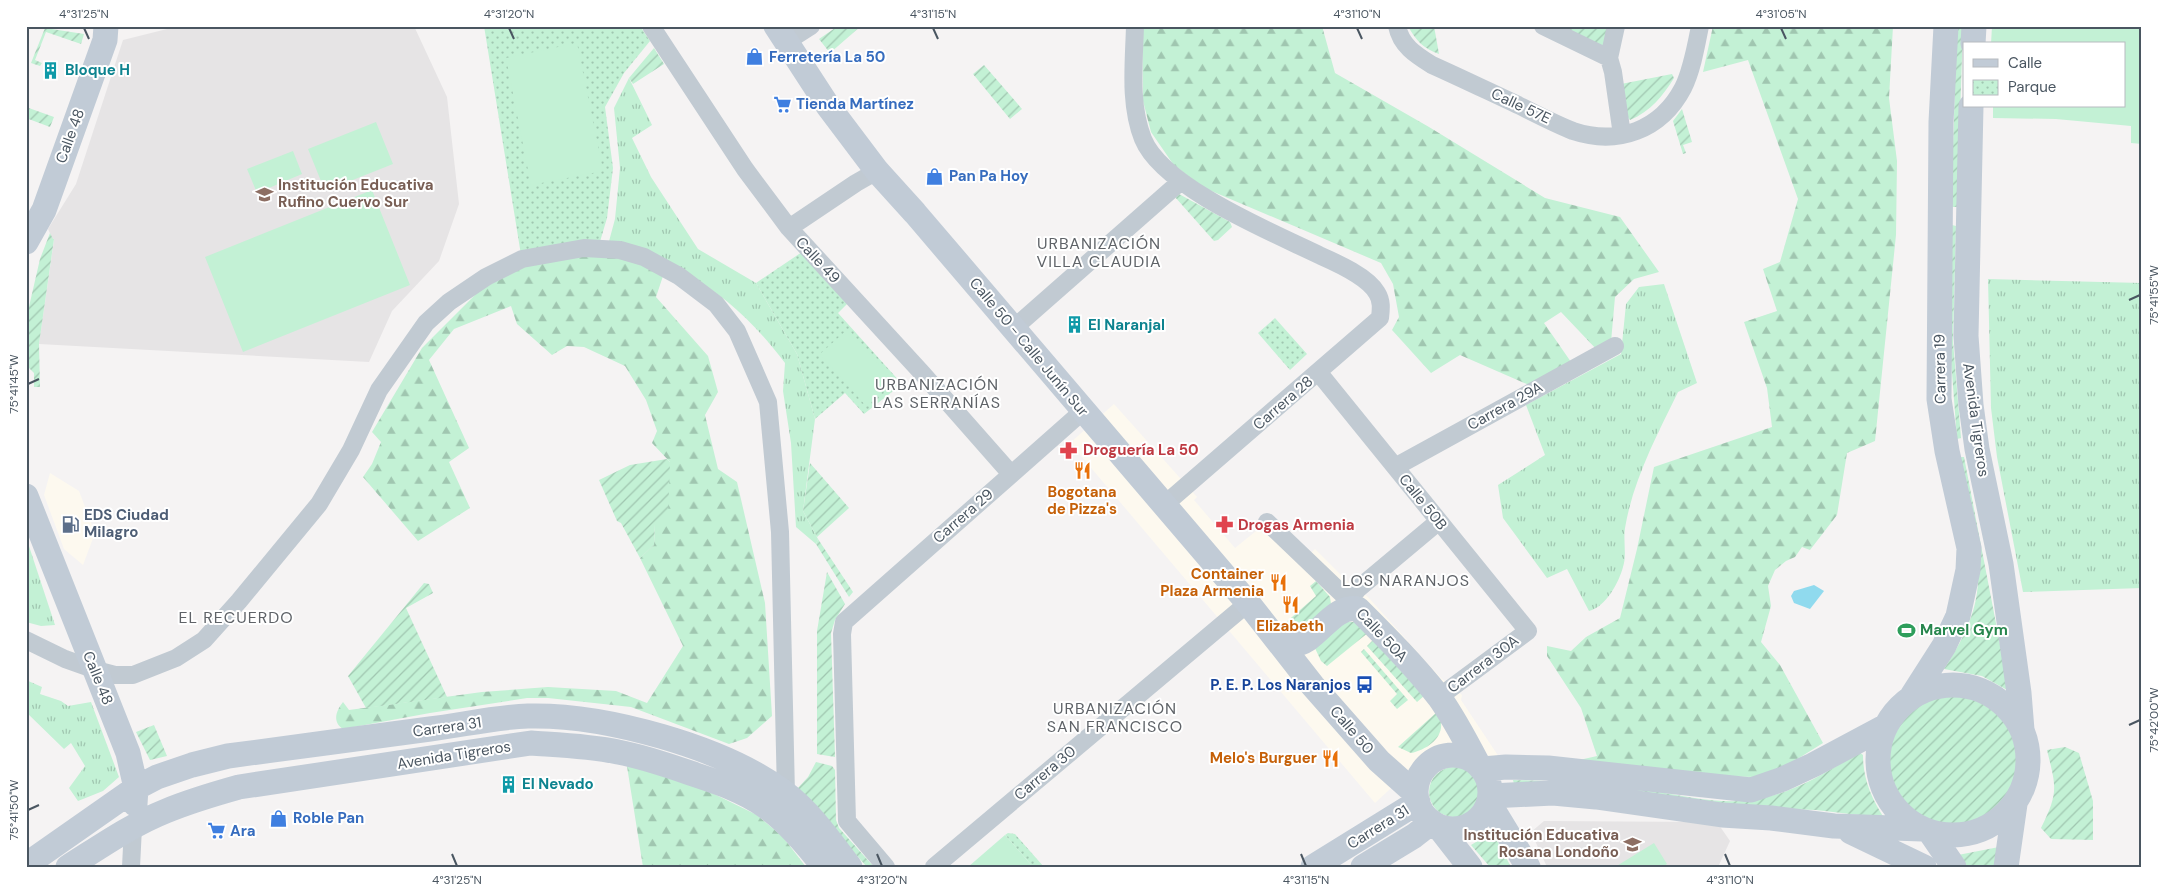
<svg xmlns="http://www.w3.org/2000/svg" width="2168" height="893" viewBox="0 0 2168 893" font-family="'DM Sans',sans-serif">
  <defs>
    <pattern id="grass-tufts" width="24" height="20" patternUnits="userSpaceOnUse" patternTransform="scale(1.25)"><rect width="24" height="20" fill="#c3f1d5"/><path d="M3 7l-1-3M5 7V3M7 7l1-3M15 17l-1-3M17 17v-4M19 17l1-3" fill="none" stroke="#a0c6b0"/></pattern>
    <pattern id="forest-firs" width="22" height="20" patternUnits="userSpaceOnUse" patternTransform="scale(1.25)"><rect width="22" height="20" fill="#c3f1d5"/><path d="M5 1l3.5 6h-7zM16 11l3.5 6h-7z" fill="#a0c6b0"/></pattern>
    <pattern id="park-dots" width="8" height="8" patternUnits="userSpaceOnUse" patternTransform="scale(1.25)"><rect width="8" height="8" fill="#c3f1d5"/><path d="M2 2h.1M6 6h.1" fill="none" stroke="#a0c6b0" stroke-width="1.8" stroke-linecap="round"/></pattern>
    <pattern id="garden-furrows" width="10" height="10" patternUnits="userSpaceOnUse" patternTransform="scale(1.25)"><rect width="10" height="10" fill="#c3f1d5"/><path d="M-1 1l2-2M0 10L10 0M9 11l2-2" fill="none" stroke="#a0c6b0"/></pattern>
  </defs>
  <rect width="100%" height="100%" fill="#f5f3f3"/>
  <!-- commercial -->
  <path fill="#fdf9ef" d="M1114 404 1197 497 1194 500 1235 548 1261 527 1258 523 1270 513 1311 553 1315 549 1348 582 1368 597 1441 678 1462 695 1461 700 1501 760 1455 744 1436 747 1423 756 1415 766 1375 803 1070 443Z
    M50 473 79 491 95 533 83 565 64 549 44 495Z"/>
  <!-- education -->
  <path fill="#e6e4e5" d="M179 26H414L447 97 459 204 439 261 392 311 369 362 39 344 54 240H53L48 229 76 184 123 40Z
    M1544 821 1702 822 1719 825 1730 841 1718 867H1547L1531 832Z"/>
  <!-- grass -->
  <path fill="url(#grass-tufts)" d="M629 78 652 125 632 138 651 177 698 249 756 283 797 354 815 419 803 511 818 539 816 544 796 527 791 443 783 391 785 363C757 326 725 294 683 273 660 261 632 254 608 245L615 219 620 168 614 108Z
    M1988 279 2142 283V588L2023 592 1997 457 1991 408Z
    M1664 284 1697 383 1678 392C1657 435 1633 480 1625 528 1623 541 1627 555 1623 567 1619 582 1606 607 1589 611L1567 569 1547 578 1503 518 1498 485 1545 455 1526 405 1621 354 1626 304 1639 287Z
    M26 537 55 625 41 626 26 622Z
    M26 680 42 687 40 694 61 701 68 706 91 702 119 777 103 791 78 801 69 788 85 766 71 743 64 749 26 712Z"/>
  <!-- forest -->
  <path fill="url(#forest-firs)" d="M1142 26H1322L1335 73 1429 127 1545 198 1620 217 1659 272 1634 279 1615 297 1611 342 1598 351 1561 312 1544 323 1571 362 1529 385 1460 355 1431 373 1392 330 1399 317 1393 284 1381 263 1202 187 1173 164 1151 132 1143 101Z
    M1713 26H1893L1889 98 1897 161 1896 235 1875 441 1847 453 1837 515 1810 550 1802 547 1795 557 1786 561 1775 570 1768 586 1771 606 1761 642 1780 665 1823 743 1783 768 1755 777 1711 776 1575 761 1597 756 1581 708 1547 656V646L1571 651 1586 637 1620 618 1637 549 1654 467 1772 427 1767 388 1744 322 1777 311 1763 269 1780 262 1798 199 1748 60 1703 72Z
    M582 252 641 261 663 276 656 297 708 356 718 392 705 415 718 469 737 482 765 603 772 716 747 738 729 744 631 707 548 698H527L430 713 343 729C332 722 336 711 343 702L349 710 482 692 548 687 616 691 647 703 683 646 640 558 654 545 655 524 670 462 652 443 657 431 646 400 625 366 584 347 567 346 552 355 517 324 511 306 454 329 429 360 469 448 449 462 470 508 418 541 363 477 372 464 381 442 372 432 422 348 488 282 524 265Z
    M626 760 712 793 757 815 783 837 806 867H643Z"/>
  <!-- park -->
  <path fill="url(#park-dots)" d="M484 26H640L650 41 624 73 605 107 613 168 607 218 599 245 521 255Z
    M805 250 849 302 838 313 902 384 864 414 845 393 815 419 797 354 756 283Z
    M1275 318 1307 354 1290 370 1258 333Z
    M1008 833 1015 834 1044 867H1033L1005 835Z"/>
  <!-- garden -->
  <path fill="url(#garden-furrows)" d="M838 26H861L830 53 819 39Z
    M1408 26H1434L1439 54C1423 48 1416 41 1408 26Z
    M1560 26H1612L1607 42 1602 47Z
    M1958 26H1963L1957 207H1951L1956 54Z
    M45 28 84 34 81 44 46 32 35 60 42 63 40 66 31 63Z
    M654 48 664 64 633 84 629 78Z
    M984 65 1022 109 1010 119 973 74Z
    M1672 74 1674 78C1662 97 1651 111 1630 120L1627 116 1621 84Z
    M26 107 54 117 50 127 26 118Z
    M1682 109 1692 142 1683 145 1686 153 1683 154 1673 121Z
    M1179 194 1230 222 1232 227 1218 240 1214 241 1175 197Z
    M1952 225 1956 226 1953 341 1961 438 1957 439 1949 333Z
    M50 233 53 239H54L39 344 40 387H34V373L26 365 28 311 40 259Z
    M1958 457H1964L2009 691 1982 676 1944 669C1961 643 1977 614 1978 581 1979 565 1975 548 1972 532 1967 507 1963 482 1958 457Z
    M667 459 670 462 668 517 655 524 654 545 640 558 621 523 617 521 599 480 630 465Z
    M810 463 849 508 817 537 803 511Z
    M818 539 853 592 849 597 816 544Z
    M827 572 845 604 835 620 831 633 835 757 817 754V631Z
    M1316 581 1330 597 1331 604C1319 614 1299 638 1284 624L1316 596 1310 586Z
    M424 583 429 584 433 593 406 608 447 697 366 708 348 676Z
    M1344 622H1354L1369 632 1327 666 1321 661 1314 646Z
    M1373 640 1424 696 1417 702 1367 646Z
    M1364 649 1408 700 1397 709 1390 701 1397 694 1361 652Z
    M1889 760a64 64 0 1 1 128 0a64 64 0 1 1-128 0Z
    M1437 712C1450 733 1430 749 1411 753L1398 747Z
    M154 725 167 756 150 760 136 732Z
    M2065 747 2079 753 2093 801V840L2051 839 2041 828C2059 792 2056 787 2047 750Z
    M1859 752 1863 755C1863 779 1871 797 1884 818L1816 810 1724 807 1514 784 1513 780C1559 781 1605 784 1650 791 1684 795 1718 805 1752 800 1792 794 1826 773 1859 752Z
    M816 762 832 766 835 770 836 820 839 828 874 867H867L797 789 808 777Z
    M1429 792a25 25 0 1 1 50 0a25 25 0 1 1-50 0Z
    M1491 833H1493L1511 867H1490L1471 845Z
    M1999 847 1997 867H1967L1958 855Z"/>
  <!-- pitch -->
  <path fill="#c3f1d5" d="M1992 26H2142V144L2131 143V126L2056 119 1993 118V106H2124V44H1991Z
    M577 43 603 171 531 185 506 58Z
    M376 122 393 164 325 191 308 149Z
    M293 151 302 174 257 193 247 169Z
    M372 190 410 285 243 352 205 257Z
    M848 329 894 382 866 406 820 354Z
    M1005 835 1033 867H968Z
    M1654 843 1667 864 1662 867H1615Z"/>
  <!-- water -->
  <path fill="#90daee" d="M1814 585 1824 591 1810 609 1794 603 1791 596 1794 591Z"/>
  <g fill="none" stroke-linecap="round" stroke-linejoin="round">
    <!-- street -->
    <path stroke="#c1cad2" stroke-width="18" d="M651 26 745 169 789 228 922 373 1011 474
      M1135 26C1134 63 1129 104 1143 139 1163 188 1274 233 1321 256 1337 263 1368 277 1377 293 1382 301 1381 309 1380 318L1164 505
      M1397 26C1401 46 1416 55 1432 65 1461 78 1490 92 1518 105 1536 114 1555 124 1573 131 1618 146 1661 130 1683 88 1692 70 1696 46 1700 26
      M1543 26 1609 58 1613 72 1622 135
      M786 42 811 26
      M1609 58 1616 26
      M789 228 856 183 877 171
      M1014 328 1180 182
      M1319 373 1528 631 1439 697
      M1395 467 1615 346
      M1267 522 1358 609
      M1344 609C1351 603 1352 595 1359 588L1439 521
      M26 640 65 659 96 670 115 675H133L176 658 204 640 239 601 319 504 351 450 379 390 426 323 449 302 486 277 522 259 584 248 620 250 644 257 679 276 716 304 737 331 768 402 780 532 786 794
      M131 867 133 827
      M886 867 847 821 842 634 844 622 1083 411
      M934 867 1248 603"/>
    <!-- secondary -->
    <path stroke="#c1cbd6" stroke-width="25" d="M776 26 828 106 877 171 915 213 1248 603 1313 686 1379 761 1416 794
      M1973 44 1974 26
      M1971 106 1966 336 1971 405 1977 449 2001 564 2019 693 2022 730
      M26 242 44 210 105 40 106 26
      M26 496 128 753 136 788 135 804
      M1272 632C1278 637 1285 643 1293 644 1316 645 1331 604 1358 609 1386 637 1415 666 1439 697 1454 718 1466 741 1478 764
      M1878 760a75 75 0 1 1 150 0a75 75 0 1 1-150 0Z
      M1912 696 1944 646 1958 616 1968 570 1969 548 1947 451 1939 399 1941 122 1946 26
      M1416 792a37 37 0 1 1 74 0a37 37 0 1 1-74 0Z
      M1483 769 1506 767 1548 768 1751 790 1783 779 1813 765 1886 726
      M1490 796 1553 793 1596 797 1722 815 1771 818 1834 826 1922 829
      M1489 803 1528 867
      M1438 826 1470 867
      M1851 832 1924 867
      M1930 832 1954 867
      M26 865 136 788 157 777 192 765 228 756C295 747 363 738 430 729 462 725 496 717 528 716 604 714 724 747 785 793 811 813 830 841 850 867
      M68 867C100 847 131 825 166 811 190 801 214 794 239 787L531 743C560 745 590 746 618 752 645 757 670 766 696 775 720 783 744 791 765 806 788 822 807 845 824 867
      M1313 867 1418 802
      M1363 867 1414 836 1432 822
      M2006 867 2015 804"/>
  </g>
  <!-- ticks -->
  <path fill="none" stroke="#4a5661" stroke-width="2" d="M84 28 89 39M509 28 514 39M933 28 938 39M1357 28 1362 39M1781 28 1786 39M2129 300 2140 295M28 384 39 379M2129 725 2140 720M28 810 39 805M452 854 457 866M877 854 882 866M1301 854 1306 866M1725 854 1730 866"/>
  <!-- icons -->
  <defs>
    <symbol id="shop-bare" viewBox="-9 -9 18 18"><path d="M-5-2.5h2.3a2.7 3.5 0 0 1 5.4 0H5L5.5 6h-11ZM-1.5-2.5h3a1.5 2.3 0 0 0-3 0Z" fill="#3f7fe0" stroke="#fff" stroke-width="2.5" paint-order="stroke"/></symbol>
    <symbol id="building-bare" viewBox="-9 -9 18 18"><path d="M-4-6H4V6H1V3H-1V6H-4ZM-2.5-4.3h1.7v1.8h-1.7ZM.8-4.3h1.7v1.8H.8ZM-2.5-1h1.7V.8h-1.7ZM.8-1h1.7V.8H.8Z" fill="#0f9aa8" stroke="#fff" stroke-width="2.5" paint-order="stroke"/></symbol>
    <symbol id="supermarket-bare" viewBox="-9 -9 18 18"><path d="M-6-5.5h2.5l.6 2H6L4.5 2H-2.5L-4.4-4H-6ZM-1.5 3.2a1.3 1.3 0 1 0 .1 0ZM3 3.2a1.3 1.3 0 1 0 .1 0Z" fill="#3f7fe0" stroke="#fff" stroke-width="2.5" paint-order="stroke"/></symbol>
    <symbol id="university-bare" viewBox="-9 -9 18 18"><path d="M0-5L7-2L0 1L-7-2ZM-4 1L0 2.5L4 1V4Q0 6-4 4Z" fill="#8d6e63" stroke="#fff" stroke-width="2.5" paint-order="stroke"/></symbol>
    <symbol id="pharmacy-bare" viewBox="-9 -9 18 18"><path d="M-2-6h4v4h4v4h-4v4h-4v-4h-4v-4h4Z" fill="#e0444e" stroke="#fff" stroke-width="2.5" paint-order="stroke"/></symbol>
    <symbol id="restaurant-bare" viewBox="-9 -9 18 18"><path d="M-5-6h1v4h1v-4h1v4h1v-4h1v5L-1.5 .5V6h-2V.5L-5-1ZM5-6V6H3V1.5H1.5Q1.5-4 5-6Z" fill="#e8710a" stroke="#fff" stroke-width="2.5" paint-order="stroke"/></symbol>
    <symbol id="fuel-bare" viewBox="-9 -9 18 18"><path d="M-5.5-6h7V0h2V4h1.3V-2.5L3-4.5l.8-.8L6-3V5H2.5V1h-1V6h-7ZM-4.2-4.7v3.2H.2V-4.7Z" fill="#5c6f8a" stroke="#fff" stroke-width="2.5" paint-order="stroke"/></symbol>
    <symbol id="stadium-bare" viewBox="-9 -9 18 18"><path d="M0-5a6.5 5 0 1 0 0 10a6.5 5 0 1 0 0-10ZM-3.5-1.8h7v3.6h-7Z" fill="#2e9e5b" stroke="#fff" stroke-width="2.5" paint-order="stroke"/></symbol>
    <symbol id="bus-bare" viewBox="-9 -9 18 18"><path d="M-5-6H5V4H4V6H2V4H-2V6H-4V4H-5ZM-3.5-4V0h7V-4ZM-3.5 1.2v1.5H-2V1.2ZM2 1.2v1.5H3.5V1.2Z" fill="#1a4fb4" stroke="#fff" stroke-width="2.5" paint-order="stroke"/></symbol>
    <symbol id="school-bare" viewBox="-9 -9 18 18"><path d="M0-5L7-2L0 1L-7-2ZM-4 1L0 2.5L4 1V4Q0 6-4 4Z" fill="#8d6e63" stroke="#fff" stroke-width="2.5" paint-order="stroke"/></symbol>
  </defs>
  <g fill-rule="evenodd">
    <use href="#shop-bare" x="742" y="44" width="25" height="25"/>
    <use href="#building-bare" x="38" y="58" width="25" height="25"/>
    <use href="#supermarket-bare" x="770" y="92" width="25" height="25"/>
    <use href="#shop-bare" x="922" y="164" width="25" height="25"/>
    <use href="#university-bare" x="252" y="182" width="25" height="25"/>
    <use href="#building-bare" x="1062" y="312" width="25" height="25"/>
    <use href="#pharmacy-bare" x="1056" y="438" width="25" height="25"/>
    <use href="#restaurant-bare" x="1070" y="458" width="25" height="25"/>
    <use href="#fuel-bare" x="58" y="512" width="25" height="25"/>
    <use href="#pharmacy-bare" x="1212" y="512" width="25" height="25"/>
    <use href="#restaurant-bare" x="1266" y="570" width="25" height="25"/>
    <use href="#restaurant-bare" x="1278" y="592" width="25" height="25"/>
    <use href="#stadium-bare" x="1894" y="618" width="25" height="25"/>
    <use href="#bus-bare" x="1352" y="672" width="25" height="25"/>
    <use href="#restaurant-bare" x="1318" y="746" width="25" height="25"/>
    <use href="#building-bare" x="496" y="772" width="25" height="25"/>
    <use href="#shop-bare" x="266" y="806" width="25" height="25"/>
    <use href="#supermarket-bare" x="204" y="818" width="25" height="25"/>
    <use href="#school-bare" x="1620" y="832" width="25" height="25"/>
  </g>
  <g text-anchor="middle" stroke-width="4" stroke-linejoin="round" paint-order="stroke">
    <!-- shop labels -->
    <g font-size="15" font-weight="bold" fill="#366cbe" stroke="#fff" text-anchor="start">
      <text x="769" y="62">Ferretería La 50</text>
      <text x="796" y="109">Tienda Martínez</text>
      <text x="949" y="181">Pan Pa Hoy</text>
      <text x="293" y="823">Roble Pan</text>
      <text x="230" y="836">Ara</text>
    </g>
    <!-- culture labels -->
    <g font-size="15" font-weight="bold" fill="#0d838f" stroke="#fff" text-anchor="start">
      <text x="65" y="75">Bloque H</text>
      <text x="1088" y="330">El Naranjal</text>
      <text x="522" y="789">El Nevado</text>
    </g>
    <!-- street labels -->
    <g font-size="15" fill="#4a5661" stroke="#fff">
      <text transform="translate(1521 106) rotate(25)" y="5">Calle 57E</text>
      <text transform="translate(70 136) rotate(-70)" y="5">Calle 48</text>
      <text transform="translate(818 260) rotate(47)" y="5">Calle 49</text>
      <text transform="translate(1029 347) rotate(50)" y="5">Calle 50 - Calle Junín Sur</text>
      <text transform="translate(1940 369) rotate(-91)" y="5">Carrera 19</text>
      <text transform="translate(1283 403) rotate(-41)" y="5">Carrera 28</text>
      <text transform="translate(1505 406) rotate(-29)" y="5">Carrera 29A</text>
      <text transform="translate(1976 420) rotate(82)" y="5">Avenida Tigreros</text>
      <text transform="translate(1423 502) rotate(51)" y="5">Calle 50B</text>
      <text transform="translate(963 516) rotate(-41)" y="5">Carrera 29</text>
      <text transform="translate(1382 635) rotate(47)" y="5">Calle 50A</text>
      <text transform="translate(1483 664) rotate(-37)" y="5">Carrera 30A</text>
      <text transform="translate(98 678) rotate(68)" y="5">Calle 48</text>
      <text transform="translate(447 727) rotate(-8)" y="5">Carrera 31</text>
      <text transform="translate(1352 730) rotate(49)" y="5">Calle 50</text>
      <text transform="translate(454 755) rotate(-9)" y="5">Avenida Tigreros</text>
      <text transform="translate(1045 773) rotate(-40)" y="5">Carrera 30</text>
      <text transform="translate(1378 827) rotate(-32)" y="5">Carrera 31</text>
    </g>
    <!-- education labels -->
    <g font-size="15" font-weight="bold" fill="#785e54" stroke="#fff" text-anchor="start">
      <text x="278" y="190">Institución Educativa<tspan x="278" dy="17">Rufino Cuervo Sur</tspan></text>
      <text x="1619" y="840" text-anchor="end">Institución Educativa<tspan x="1619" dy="17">Rosana Londoño</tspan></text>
    </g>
    <!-- health labels -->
    <g font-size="15" font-weight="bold" fill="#be3a42" stroke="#fff" text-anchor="start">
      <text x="1083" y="455">Droguería La 50</text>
      <text x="1238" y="530">Drogas Armenia</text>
    </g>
    <!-- food labels -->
    <g font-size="15" font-weight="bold" fill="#c56008" stroke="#fff">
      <text x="1082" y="497">Bogotana<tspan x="1082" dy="17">de Pizza's</tspan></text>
      <text x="1264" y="579" text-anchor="end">Container<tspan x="1264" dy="17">Plaza Armenia</tspan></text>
      <text x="1290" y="631">Elizabeth</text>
      <text x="1317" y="763" text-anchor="end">Melo's Burguer</text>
    </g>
    <!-- service labels -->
    <g font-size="15" font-weight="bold" fill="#4e5e75" stroke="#fff" text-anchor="start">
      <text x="84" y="520">EDS Ciudad<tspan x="84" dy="17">Milagro</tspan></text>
    </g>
    <!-- leisure labels -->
    <g font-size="15" font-weight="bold" fill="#27864d" stroke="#fff" text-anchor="start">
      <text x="1920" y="635">Marvel Gym</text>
    </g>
    <!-- transit labels -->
    <g font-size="15" font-weight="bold" fill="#164399" stroke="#fff" text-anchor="end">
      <text x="1351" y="690">P. E. P. Los Naranjos</text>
    </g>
    <!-- neighbourhood labels -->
    <g font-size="16" letter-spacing="1" fill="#5f6368" stroke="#fff">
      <text x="1099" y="249">URBANIZACIÓN<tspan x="1099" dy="18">VILLA CLAUDIA</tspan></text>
      <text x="937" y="390">URBANIZACIÓN<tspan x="937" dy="18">LAS SERRANÍAS</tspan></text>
      <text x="1406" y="586">LOS NARANJOS</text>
      <text x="236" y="623">EL RECUERDO</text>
      <text x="1115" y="714">URBANIZACIÓN<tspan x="1115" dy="18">SAN FRANCISCO</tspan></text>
    </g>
  </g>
  <!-- border -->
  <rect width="2168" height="893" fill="none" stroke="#ffffff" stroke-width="55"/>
  <!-- legend -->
  <rect x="1963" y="42" width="162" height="65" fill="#ffffff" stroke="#b7bbc0"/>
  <rect x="1973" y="59" width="25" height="8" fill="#c1cbd6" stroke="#b7bbc0"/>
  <text x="2008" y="68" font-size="15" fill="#4a5661">Calle</text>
  <rect x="1973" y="80" width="25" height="15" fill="url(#park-dots)" stroke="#b7bbc0"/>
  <text x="2008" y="92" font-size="15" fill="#4a5661">Parque</text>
  <rect x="28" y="28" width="2112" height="838" fill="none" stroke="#4a5661" stroke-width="2"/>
  <g font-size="12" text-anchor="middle" fill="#4a5661">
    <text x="84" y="18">4°31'25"N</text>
    <text x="509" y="18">4°31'20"N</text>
    <text x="933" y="18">4°31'15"N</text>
    <text x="1357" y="18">4°31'10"N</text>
    <text x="1781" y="18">4°31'05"N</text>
    <text transform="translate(2154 295) rotate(-90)" y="4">75°41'55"W</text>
    <text transform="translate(14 384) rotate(-90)" y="4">75°41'45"W</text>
    <text transform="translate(2154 720) rotate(-90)" y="4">75°42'00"W</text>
    <text transform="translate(14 810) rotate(-90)" y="4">75°41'50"W</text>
    <text x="457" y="884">4°31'25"N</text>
    <text x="882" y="884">4°31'20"N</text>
    <text x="1306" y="884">4°31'15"N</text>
    <text x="1730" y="884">4°31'10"N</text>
  </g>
</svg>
